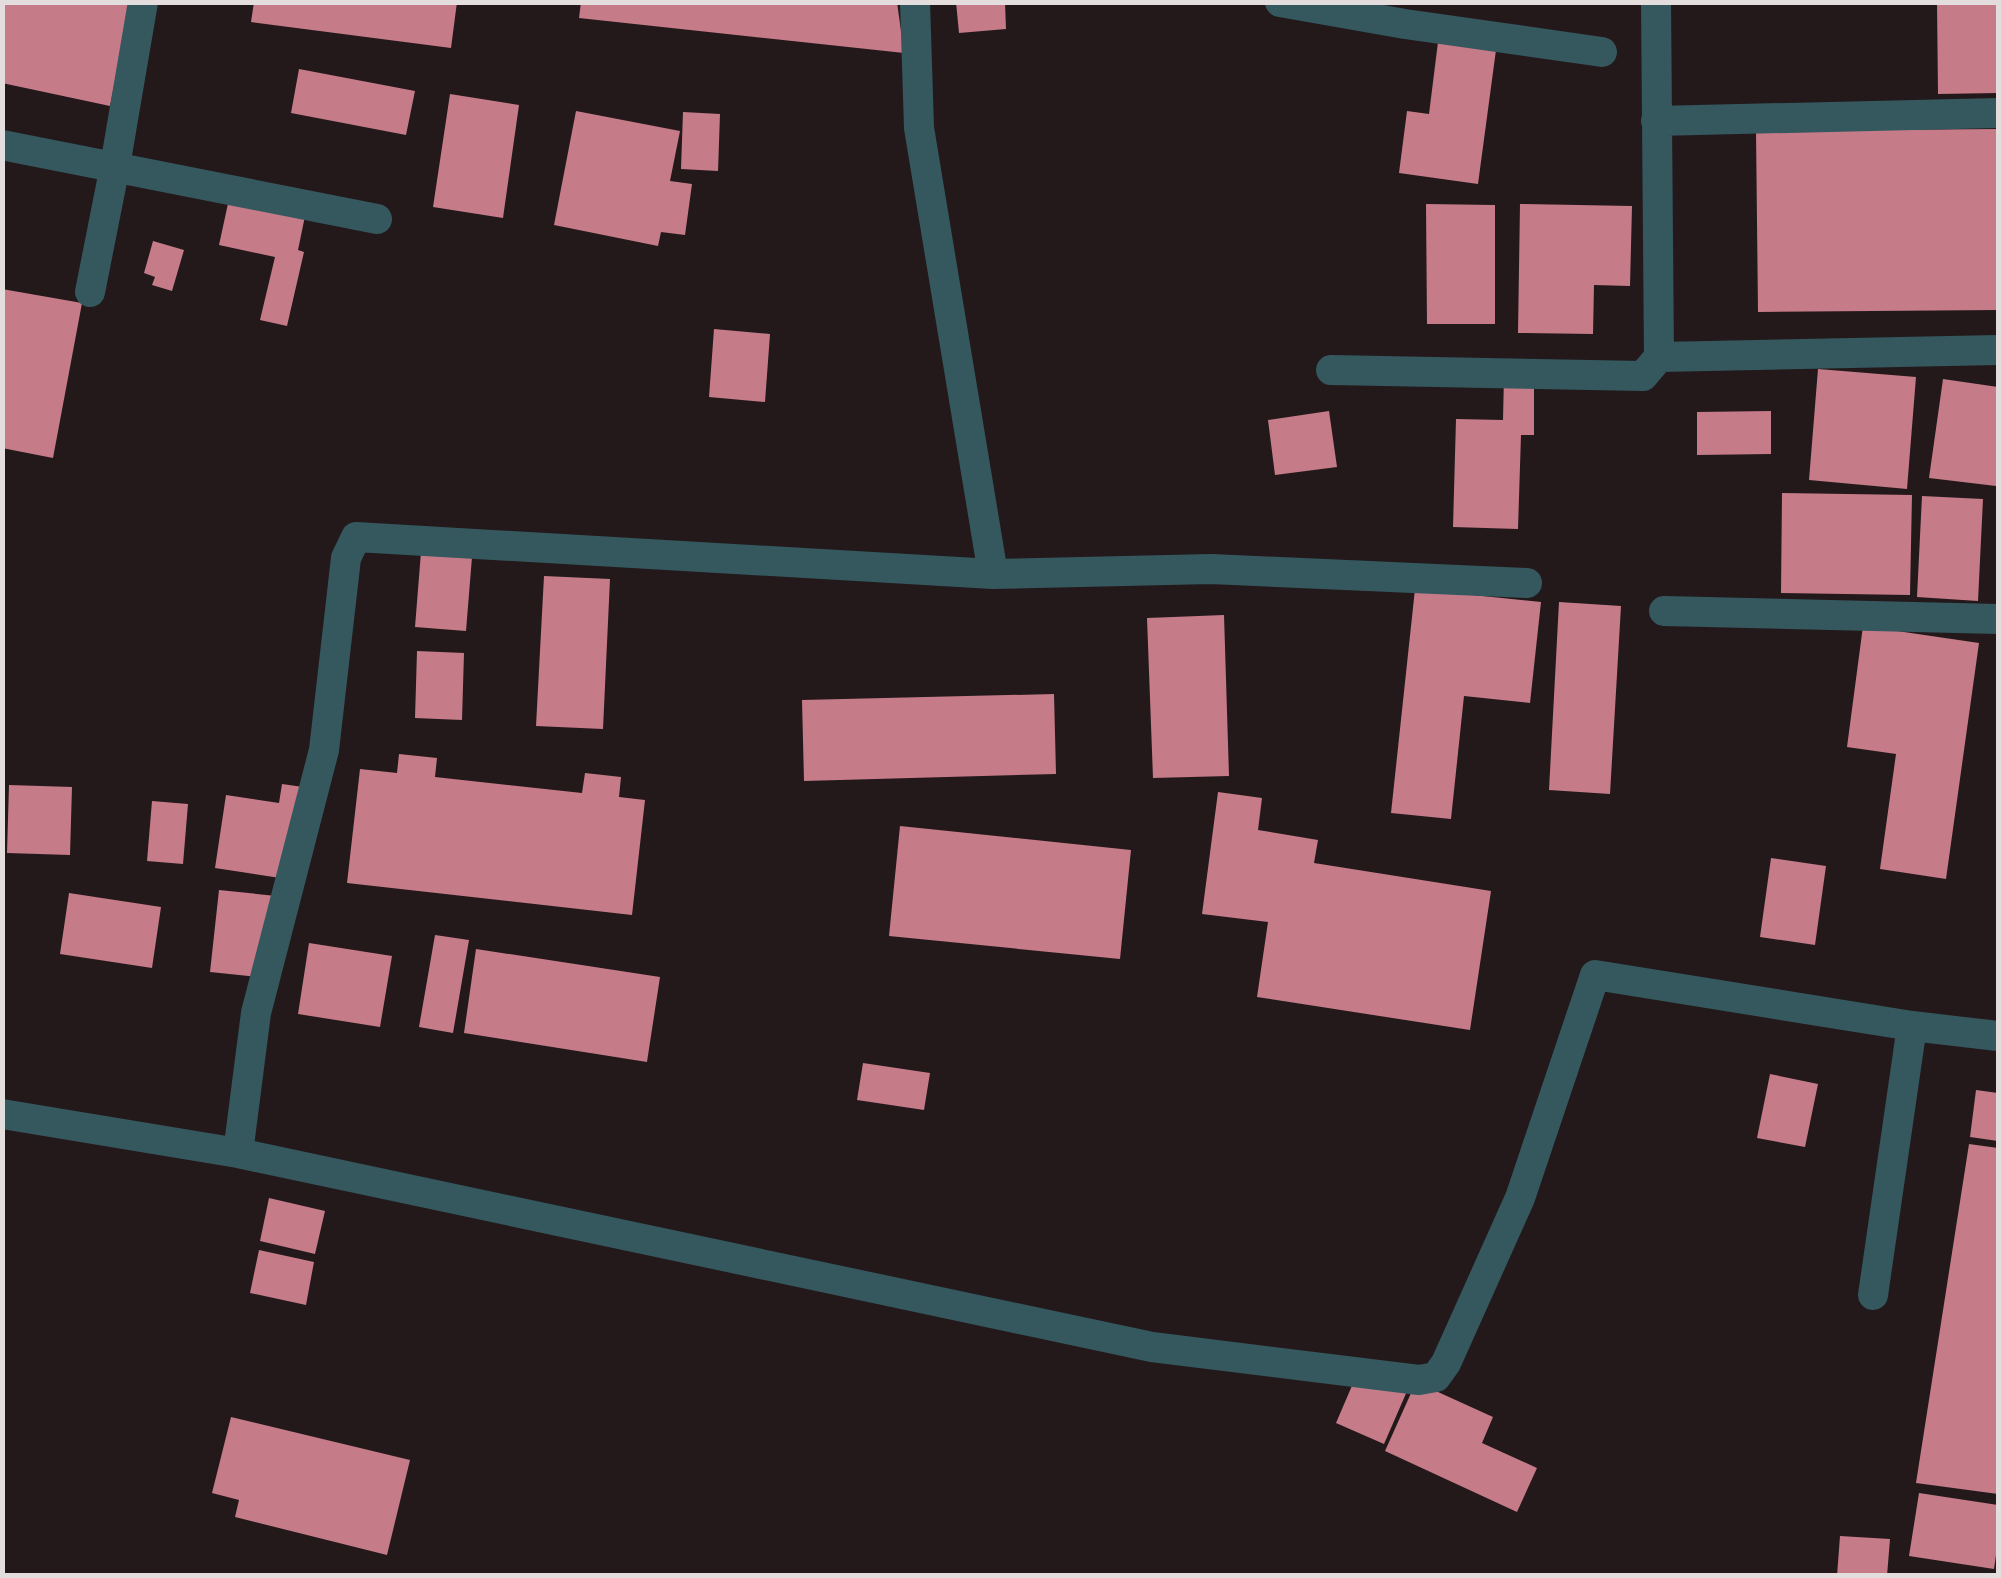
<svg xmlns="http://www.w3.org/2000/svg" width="2001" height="1578" viewBox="0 0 2001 1578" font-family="'Roboto Serif',serif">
  <rect width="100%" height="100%" fill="#23191b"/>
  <!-- building -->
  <path fill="#c67b89" d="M2 2H131L110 106 2 83Z
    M254 2H457L451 48 251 22Z
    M581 2H897L904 53 579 18Z
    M956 2H1005L1006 29 959 33Z
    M1937 2H1998V93L1938 94Z
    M1438 42 1496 50 1478 184 1399 173 1407 111 1429 114Z
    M299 69 415 91 406 135 291 113Z
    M450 94 519 105 503 218 433 207Z
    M576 111 680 131 670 181 692 184 685 235 661 232 658 246 554 225Z
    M683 112 720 114 718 171 681 169Z
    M1998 129V310L1758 312 1756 131Z
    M229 199 305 216 298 250 304 252 287 326 260 320 275 257 219 245Z
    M1426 204 1495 205V324H1427Z
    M1520 204 1632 206 1630 286 1594 285 1593 334 1518 333Z
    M153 241 184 250 172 291 152 285 155 277 144 273Z
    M2 289 82 303 53 458 2 448Z
    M714 329 770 334 765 402 709 397Z
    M1818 369 1916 377 1907 489 1809 480Z
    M1504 375 1534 376V435H1521L1518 529 1453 527 1456 419 1503 420Z
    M1943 379 1998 387V469L1996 486 1929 478Z
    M1329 411 1337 467 1275 475 1268 420Z
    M1771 411V454L1697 455V412Z
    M1782 493 1912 495 1910 595 1781 593Z
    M1922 496 1983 499 1978 601 1917 597Z
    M421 552 472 557 466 631 415 627Z
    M544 576 610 579 603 729 536 726Z
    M1415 589 1541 602 1530 703 1464 696 1451 819 1391 813Z
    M1559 602 1621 606 1610 794 1549 790Z
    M1224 615 1229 776 1153 778 1147 618Z
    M1863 626 1979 643 1946 879 1880 869 1896 754 1847 747Z
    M417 651 464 653 462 720 415 718Z
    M1054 694 1056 774 804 781 802 700Z
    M399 754 437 758 435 777 582 793 585 773 621 777 619 797 645 800 632 915 347 883 360 769 397 773Z
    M282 784 317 789 280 878 215 868 226 795 279 803Z
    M9 785 72 787 70 855 7 853Z
    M1218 792 1262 798 1258 830 1318 840 1314 863 1491 891 1470 1030 1257 997 1268 922 1202 914Z
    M152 801 188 804 183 864 147 861Z
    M900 826 1131 850 1120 959 889 936Z
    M1771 858 1826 866 1815 945 1760 937Z
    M219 890 286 897 277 979 210 972Z
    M69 893 161 907 152 968 60 954Z
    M435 935 469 940 453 1033 419 1027Z
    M309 943 392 956 380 1027 298 1014Z
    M476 949 660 977 647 1062 464 1033Z
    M863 1063 930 1073 924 1110 857 1100Z
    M1770 1074 1818 1084 1805 1147 1757 1138Z
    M1976 1090 1998 1093V1141L1970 1137Z
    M1969 1144 1998 1148V1494L1916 1483Z
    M269 1198 325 1211 315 1254 260 1241Z
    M259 1250 314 1262 306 1305 250 1293Z
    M1363 1360 1411 1382 1384 1444 1336 1423Z
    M1416 1382 1493 1417 1482 1443 1537 1468 1517 1512 1385 1451Z
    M231 1417 410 1460 387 1555 235 1517 239 1500 212 1493Z
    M1919 1493 1998 1505V1541L1994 1569 1909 1556Z
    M1840 1536 1890 1539 1887 1576H1837Z"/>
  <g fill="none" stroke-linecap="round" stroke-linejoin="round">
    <!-- minor -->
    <path stroke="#34585e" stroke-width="30" d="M915 2 919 128 993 574
      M1280 2 1405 24 1602 52
      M1656 2 1659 357 1998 350
      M1656 121 1998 113
      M2 145 377 219
      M90 292 115 166 143 2
      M1331 370 1643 376 1659 357
      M1664 611 1998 619
      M2 1114 238 1153 1152 1347 1419 1380 1436 1377 1446 1363 1520 1198 1595 975 1912 1026
      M238 1153 256 1013 324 750 346 558 356 537 993 574 1211 569 1527 583
      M1873 1295 1912 1026 1998 1036"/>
  </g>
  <!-- border -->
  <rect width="2001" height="1578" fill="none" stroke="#e4ddde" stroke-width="10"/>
</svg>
